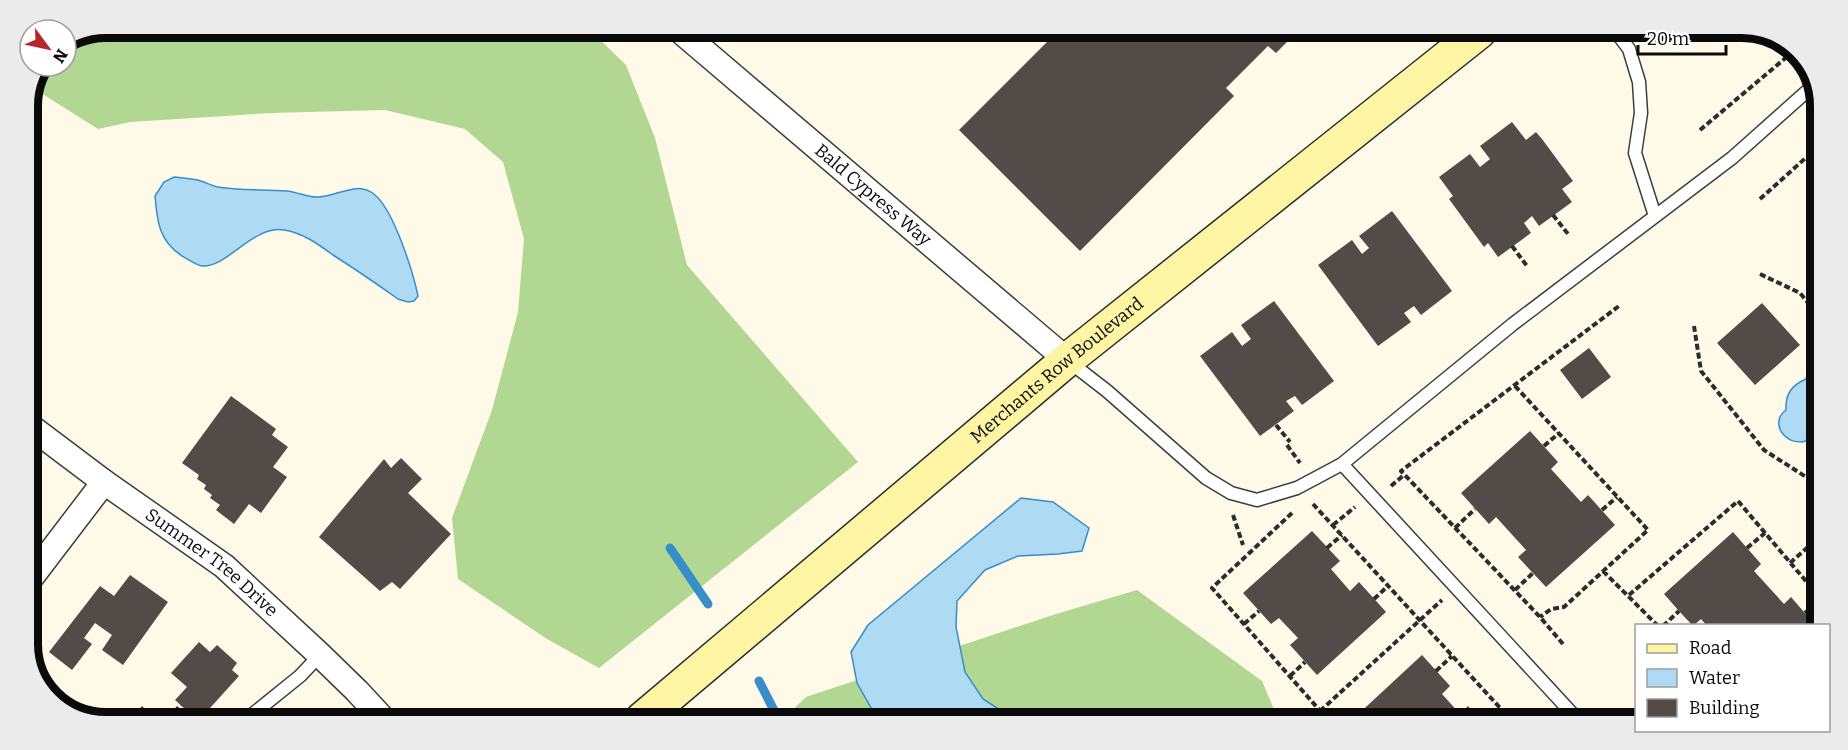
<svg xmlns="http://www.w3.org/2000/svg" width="1848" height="750" viewBox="0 0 1848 750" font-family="Bitter,serif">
  <rect width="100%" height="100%" fill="#fffae8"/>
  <!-- forest -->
  <path fill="#b2d793" d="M105 27 589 29 626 65 655 138 687 265 858 462 599 668 547 639 458 579 452 518 492 410 518 312 524 239 503 162 465 129 385 110 271 113 130 122 98 129 33 88 43 66H66V43Z
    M1137 590 1262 681 1279 721 782 720 806 697 1056 614Z"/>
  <!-- water -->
  <path fill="#aedaf4" stroke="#378ec9" stroke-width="1.5" d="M174 177C183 178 193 178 201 181 207 183 213 186 218 187 241 191 265 189 287 191 298 192 308 198 319 197 338 196 358 180 375 195 394 211 413 272 418 296L414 301 408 302 398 299C377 284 355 269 333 255 318 244 303 233 284 230 253 225 227 268 202 266 196 265 188 259 182 256 159 241 157 221 155 196L164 182Z
    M1818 367V428L1809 439 1803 442C1798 442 1793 442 1789 439 1777 432 1775 418 1786 410 1785 394 1792 385 1806 379L1808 373Z
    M1021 498 1053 502 1089 528 1082 551 1058 554 1018 556 985 570 957 601 956 627 965 672 983 699 1006 714 1029 721 878 720 857 683 851 652 868 625Z"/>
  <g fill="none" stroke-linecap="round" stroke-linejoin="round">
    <!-- stream -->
    <path stroke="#378ec9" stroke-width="9" d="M670 548 708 604
      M759 681 779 720"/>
  </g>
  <!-- building -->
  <path fill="#524b47" d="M1059 30 1298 31 1276 53 1268 46 1226 88 1234 96 1080 251 959 130Z
    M1512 122 1526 140 1536 132 1542 139 1573 181 1562 189 1572 202 1539 226 1532 216 1524 223 1531 233 1498 257 1488 243 1484 247 1449 199 1453 196 1439 177 1470 154 1480 167 1490 159 1480 146Z
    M1392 211 1452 291 1421 315 1414 306 1404 313 1411 322 1378 346 1318 265 1352 240 1362 254 1369 248 1359 236Z
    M1274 301 1334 381 1302 405 1295 396 1286 401 1294 411 1260 436 1200 356 1232 332 1242 346 1251 339 1241 325Z
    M1762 303 1800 345 1755 385 1717 343Z
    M1589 348 1611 377 1582 399 1560 370Z
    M231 396 276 429 272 435 288 447 273 467 287 477 261 513 249 504 234 524 216 510 220 505 210 498 212 495 204 489 206 485 197 479 199 475 182 463Z
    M1530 431 1558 462 1551 469 1581 502 1588 495 1615 525 1546 587 1518 557 1526 550 1496 517 1489 524 1461 493Z
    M401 458 422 479 408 493 451 534 400 589 392 582 380 591 319 537 384 459 391 468Z
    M1312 531 1340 561 1331 569 1350 591 1359 582 1386 612 1317 675 1290 645 1298 638 1279 618 1271 624 1243 593Z
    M1733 532 1761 564 1754 571 1784 604 1791 597 1816 626H1707L1701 619 1693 626 1679 611 1664 594Z
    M130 575 168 602 123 665 102 650 112 635 95 623 84 638 92 644 72 670 49 652 100 586 114 596Z
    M199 642 210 652 217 645 237 663 232 670 239 676 201 718H195L175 700 187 687 171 673Z
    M1422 655 1450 686 1442 694 1460 714 1468 706 1482 722H1357L1354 718Z
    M39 670 71 713V714L43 692 36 673Z
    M142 706 154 717H132Z
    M305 712 310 718H298Z"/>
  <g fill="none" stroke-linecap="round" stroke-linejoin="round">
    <defs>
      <path id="lane" d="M1616 32 1629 49 1639 82 1641 113 1635 153 1655 216
        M1067 360 1107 391 1206 478 1231 493 1257 500 1297 488 1342 464 1513 324 1732 158 1815 84
        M1342 464 1580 722
        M248 718 300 676 320 655"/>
      <g id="street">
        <path id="s1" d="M678 29 1067 360"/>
        <path id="s2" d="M27 424 104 482 224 566 320 655 357 691 382 718"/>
        <path d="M27 583 104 482"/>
      </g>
      <g id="secondary">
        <path id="s3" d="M642 719 1067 360 1479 32"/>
      </g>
    </defs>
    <!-- lane casing -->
    <use href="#lane" stroke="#3d3d3d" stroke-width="15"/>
    <!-- street casing -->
    <use href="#street" stroke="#3d3d3d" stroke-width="27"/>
    <!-- secondary casing -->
    <use href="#secondary" stroke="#2c2c2c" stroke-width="36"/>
    <!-- path -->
    <path stroke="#2c2c2c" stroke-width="4" stroke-dasharray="6 3" stroke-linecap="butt" d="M1768 33 1790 54
      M1700 130 1795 50
      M1760 199 1820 145
      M1553 215 1568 234
      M1512 246 1527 266
      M1760 274 1800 293 1819 316
      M1694 326 1701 371 1764 450 1817 484
      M1515 386 1648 530 1564 607 1551 609 1540 617
      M1276 425 1290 442
      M1287 445 1300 463
      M1544 446 1559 433
      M1391 486 1404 475
      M1313 504 1513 722
      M1602 510 1617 497
      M1292 513 1212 588 1330 722
      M1233 515 1243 545
      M1333 525 1355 507
      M1455 528 1475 509
      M1327 548 1342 535
      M1747 548 1765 533
      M1790 563 1816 540
      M1603 571 1658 626
      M1515 590 1533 573
      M1629 595 1738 501 1816 593
      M1374 599 1388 586
      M1805 613 1816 603
      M1244 624 1259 611
      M1663 626 1679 611
      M1563 644 1540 617 1401 471 1619 306
      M1436 671 1452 656
      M1290 676 1305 662
      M1320 711 1442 600
      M168 718 181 705
      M1483 722 1500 708"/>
    <!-- lane -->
    <use href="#lane" stroke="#fff" stroke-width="12"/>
    <!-- street -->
    <use href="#street" stroke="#fff" stroke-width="24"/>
    <!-- secondary -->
    <use href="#secondary" stroke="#fdf4a4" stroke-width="33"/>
  </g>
  <g text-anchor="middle" stroke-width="6" stroke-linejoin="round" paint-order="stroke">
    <!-- street labels -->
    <g font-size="18" fill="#0a0a0a" stroke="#fff">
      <text dy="6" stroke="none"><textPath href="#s1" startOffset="256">Bald Cypress Way</textPath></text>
      <text dy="6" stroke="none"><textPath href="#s3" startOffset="542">Merchants Row Boulevard</textPath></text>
      <text dy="6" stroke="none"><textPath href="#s2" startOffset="231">Summer Tree Drive</textPath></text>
    </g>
  </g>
  <!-- crop -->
  <path d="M0 0H1848V750H0ZM106 38H1742A68 68 0 0 1 1810 106V644A68 68 0 0 1 1742 712H106A68 68 0 0 1 38 644V106A68 68 0 0 1 106 38Z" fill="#ebebeb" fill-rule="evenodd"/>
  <path fill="none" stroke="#0a0a0a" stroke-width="8" d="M106 38H1742A68 68 0 0 1 1810 106V644A68 68 0 0 1 1742 712H106A68 68 0 0 1 38 644V106A68 68 0 0 1 106 38Z"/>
  <!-- legend -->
  <rect x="1635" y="624" width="195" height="108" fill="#ffffff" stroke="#9d9d9d" stroke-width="1.5"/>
  <rect x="1647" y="644" width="30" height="9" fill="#fdf4a4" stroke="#9d9d9d" stroke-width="1.5"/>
  <text x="1689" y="654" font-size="18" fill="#0a0a0a">Road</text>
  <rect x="1647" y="669" width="30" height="18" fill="#aedaf4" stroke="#9d9d9d" stroke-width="1.5"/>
  <text x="1689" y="684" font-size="18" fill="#0a0a0a">Water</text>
  <rect x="1647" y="699" width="30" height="18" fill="#524b47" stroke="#9d9d9d" stroke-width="1.5"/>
  <text x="1689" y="714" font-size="18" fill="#0a0a0a">Building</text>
  <!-- north arrow -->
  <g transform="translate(48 48) rotate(123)"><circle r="28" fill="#ffffff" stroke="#9d9d9d" stroke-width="1.5"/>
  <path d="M0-4.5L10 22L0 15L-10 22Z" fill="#b6272d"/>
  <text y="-9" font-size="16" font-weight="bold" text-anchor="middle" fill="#0a0a0a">N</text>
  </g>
  <!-- scale -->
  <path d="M1638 45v9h88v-9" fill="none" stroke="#0a0a0a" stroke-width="3"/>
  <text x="1647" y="45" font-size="18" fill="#0a0a0a" stroke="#ffffff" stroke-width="4.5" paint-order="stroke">20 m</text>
</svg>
